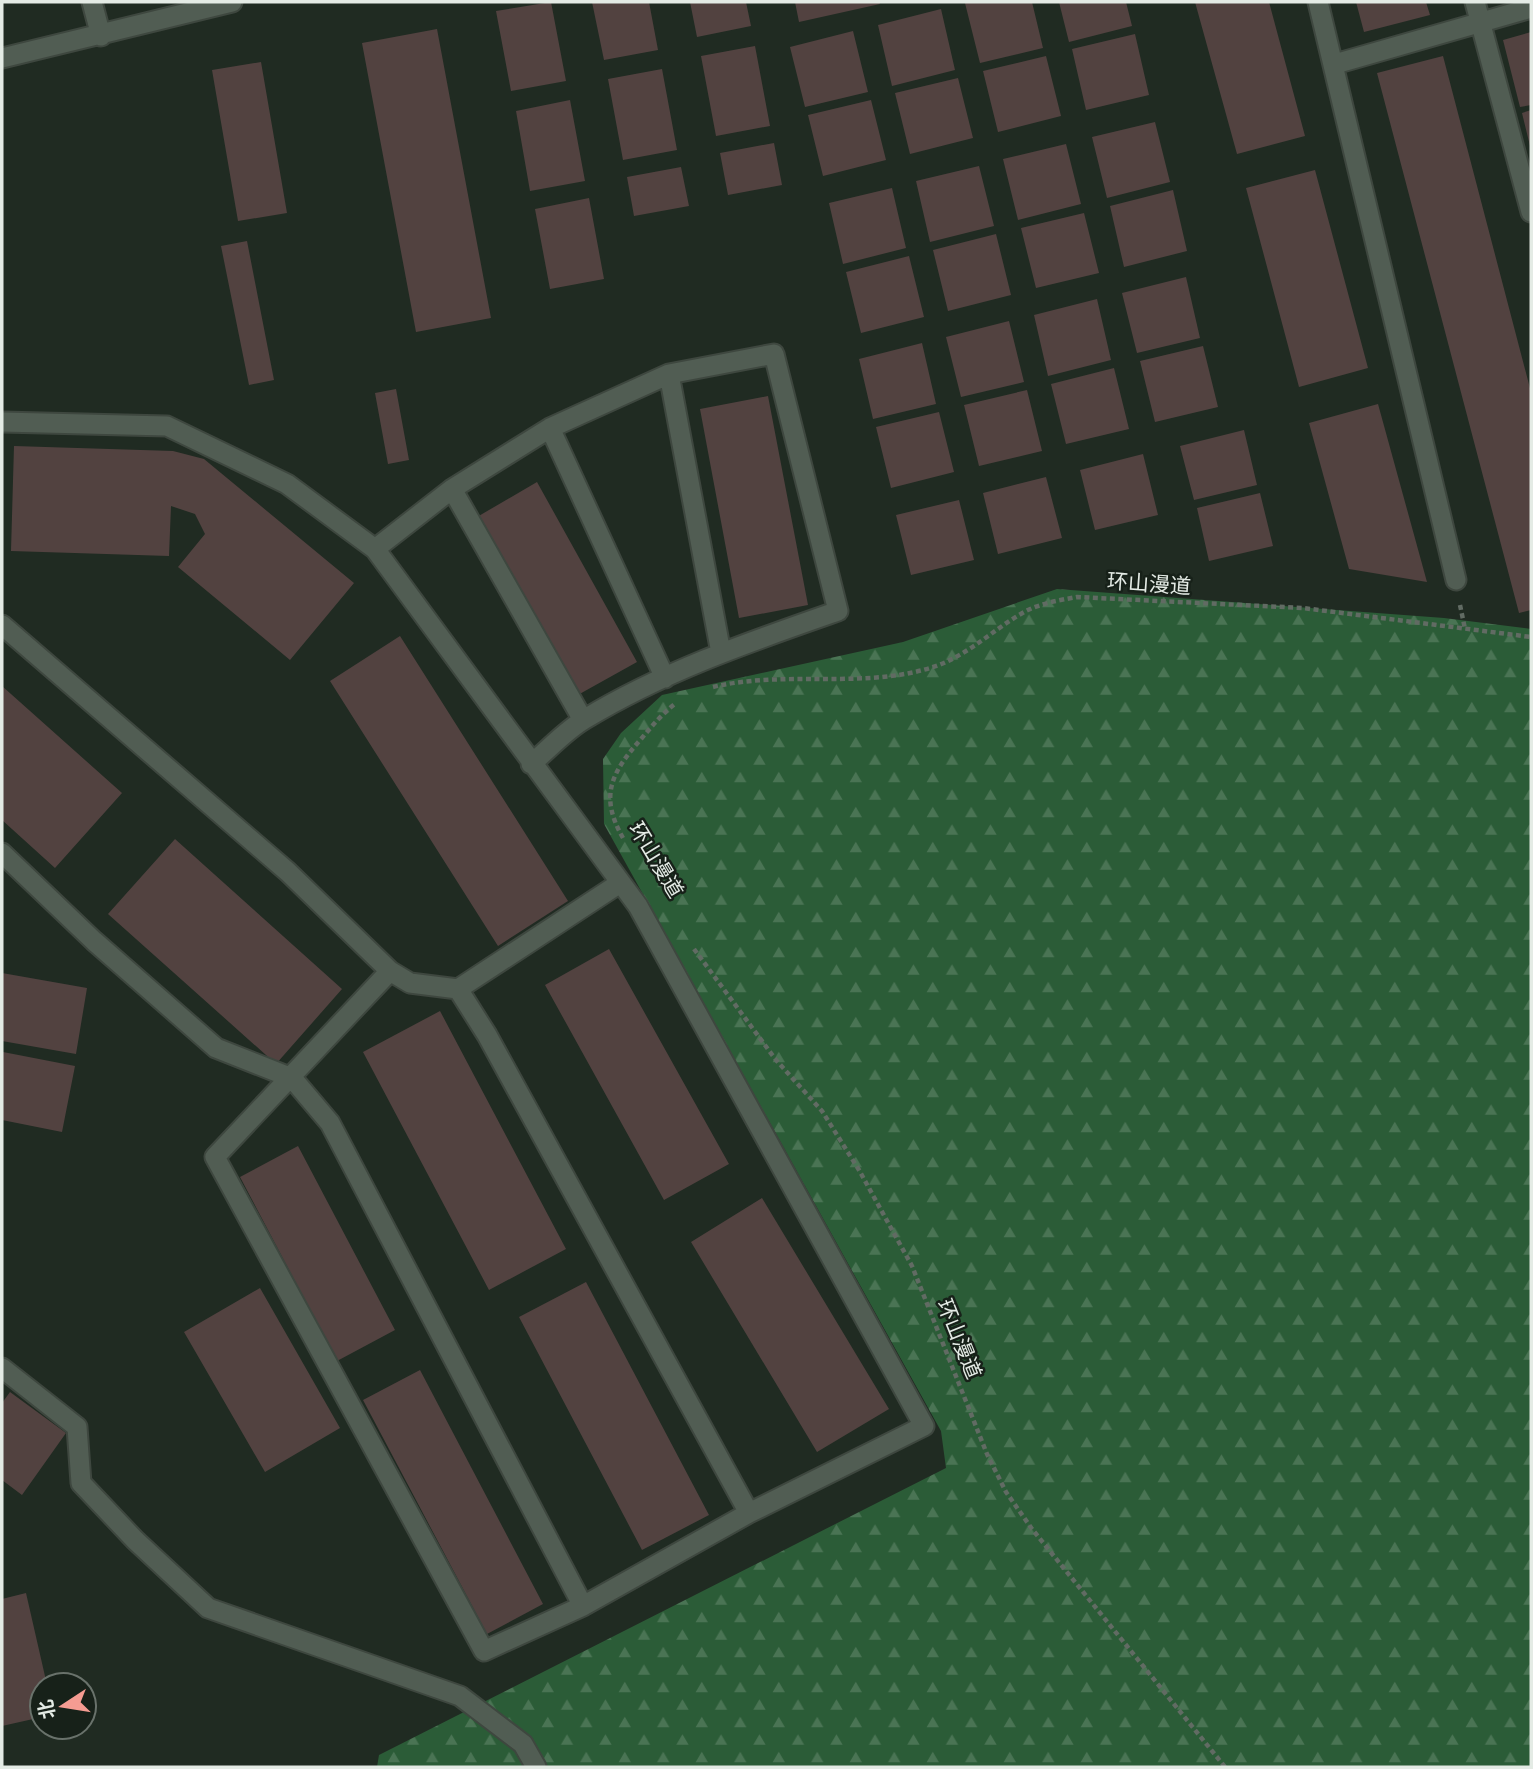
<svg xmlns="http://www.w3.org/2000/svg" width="1533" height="1769" viewBox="0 0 1533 1769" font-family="Raleway,'Noto Sans SC',sans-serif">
  <defs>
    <pattern id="forest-firs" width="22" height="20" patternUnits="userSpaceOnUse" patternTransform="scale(1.75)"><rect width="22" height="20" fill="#2b5c37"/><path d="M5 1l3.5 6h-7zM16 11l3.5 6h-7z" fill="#4a7454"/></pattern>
  </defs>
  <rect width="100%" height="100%" fill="#202b22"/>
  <!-- forest -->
  <path fill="url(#forest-firs)" d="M1057 589 1444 618 1531 629V1767H377L379 1755 946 1468 941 1431 604 824 603 759 621 733 662 695 903 642Z"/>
  <!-- building -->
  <path fill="#524240" d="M551 2 566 81 511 91 496 11Z
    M592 2H649L658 50 604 60Z
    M690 2H746L751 26 697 37Z
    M795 2H879L880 4 799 22Z
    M1032 2 1043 48 980 63 965 3Z
    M1059 2H1126L1132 26 1069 42Z
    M1195 2H1269L1305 136 1237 154Z
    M1356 2H1426L1430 15 1364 32Z
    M941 9 955 70 892 86 878 25Z
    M437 29 491 318 416 332 362 43Z
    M853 31 868 92 805 107 790 47Z
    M1531 32V105L1520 107 1503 40Z
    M1135 34 1149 95 1086 110 1072 49Z
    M755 46 770 126 716 136 701 56Z
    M1046 56 1061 116 998 132 983 71Z
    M1443 56 1531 392V610L1519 613 1377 73Z
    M261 62 287 213 238 221 212 70Z
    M662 69 677 150 623 160 608 79Z
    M958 78 973 138 910 154 895 93Z
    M570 100 585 181 530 191 516 111Z
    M871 100 886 160 823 176 808 115Z
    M1531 110V145L1530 146 1522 113Z
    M1155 122 1170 182 1107 198 1092 137Z
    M774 143 782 185 728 195 720 153Z
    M1066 144 1081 204 1018 220 1003 159Z
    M979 166 994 226 930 242 916 181Z
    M681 167 689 206 634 216 627 177Z
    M1315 170 1368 368 1299 387 1246 188Z
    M892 188 906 248 843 264 829 203Z
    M1173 190 1187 251 1124 267 1110 206Z
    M589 198 604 279 550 289 535 209Z
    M1084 213 1099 273 1036 288 1021 228Z
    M996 234 1011 295 948 311 933 250Z
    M247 241 274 380 249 385 221 246Z
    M909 256 924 317 861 333 846 272Z
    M1186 277 1200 338 1137 353 1122 293Z
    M1097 299 1111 360 1048 376 1034 315Z
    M1009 321 1024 382 961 397 946 337Z
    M922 343 936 404 873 419 859 359Z
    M1203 346 1218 407 1155 422 1140 361Z
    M1114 368 1129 429 1066 444 1051 384Z
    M396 389 409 460 388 464 375 393Z
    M1027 390 1042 451 979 466 964 405Z
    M768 396 808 605 739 618 700 409Z
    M1378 404 1427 582 1349 569 1309 423Z
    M939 412 954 472 891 488 876 427Z
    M1244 430 1257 485 1194 500 1180 446Z
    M14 446 173 451 204 459 354 583 290 660 178 567 205 534 195 514 171 506 169 556 11 551Z
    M1143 454 1158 515 1095 530 1080 470Z
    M1046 477 1062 538 998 554 983 493Z
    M537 482 637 662 576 696 477 517Z
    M1260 493 1273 546 1209 561 1197 508Z
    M959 500 974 560 911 575 896 515Z
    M400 636 568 901 498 946 330 681Z
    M2 686 122 793 55 868 2 820Z
    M175 839 342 989 276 1064 108 914Z
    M609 949 729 1164 664 1200 545 985Z
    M2 973 87 988 76 1054 2 1041Z
    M440 1011 566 1249 489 1290 363 1052Z
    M3 1052 75 1066 62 1132 2 1120Z
    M298 1146 395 1330 337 1361 240 1177Z
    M762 1198 889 1409 817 1452 691 1242Z
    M586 1282 709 1515 642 1550 519 1317Z
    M260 1288 340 1428 265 1472 184 1332Z
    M420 1370 543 1604 487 1634 363 1400Z
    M10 1392 66 1433 22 1495 2 1480V1403Z
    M26 1593 47 1685H42V1717L2 1726V1599Z"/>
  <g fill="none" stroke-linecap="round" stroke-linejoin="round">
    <defs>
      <path id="minor" d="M92 2 101 36
        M1318 2 1456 580
        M1475 2 1531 212
        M2 58 232 2
        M1335 64 1531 8
        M669 374 721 653
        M2 422 167 426 287 484 375 549 638 906 924 1426 749 1513 583 1606 484 1651 215 1157 390 971
        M550 428 665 678
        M452 489 583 720
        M375 549 452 489 550 428 669 374 774 354 838 611C752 641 664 671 585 719 566 730 549 749 531 764
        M2 625 288 872 390 971 410 983 458 989 487 1035 749 1513
        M2 853 94 941 216 1048 292 1078 330 1123 583 1606
        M458 989 620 883
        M2 1368 77 1427 81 1483 135 1540 208 1608 460 1696 523 1744 536 1767"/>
    </defs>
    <!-- minor casing -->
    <use href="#minor" stroke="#3e473f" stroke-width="23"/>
    <!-- path -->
    <path stroke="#616b63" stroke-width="4.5" stroke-dasharray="5 3.5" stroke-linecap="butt" d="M1460 605 1465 629
      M713 687C784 670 861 689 930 668 967 657 993 629 1026 611 1042 603 1060 600 1077 597L1303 608 1531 637
      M623 838C599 796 611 773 641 739 652 726 663 713 676 703
      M694 949 776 1060 822 1111 859 1170 912 1266 987 1454 1006 1492 1032 1529 1225 1767"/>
    <!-- minor -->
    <use href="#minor" stroke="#515d53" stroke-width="19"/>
  </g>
  <g text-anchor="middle" stroke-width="5" stroke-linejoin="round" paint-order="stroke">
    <!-- street labels -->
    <g font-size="21" fill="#e4ebe5" stroke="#172119">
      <text transform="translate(1149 584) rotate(4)" y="7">环山漫道</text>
      <text transform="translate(656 860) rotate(59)" y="7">环山漫道</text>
      <text transform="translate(959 1339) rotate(68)" y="7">环山漫道</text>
    </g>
  </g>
  <!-- border -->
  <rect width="1533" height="1769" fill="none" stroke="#e4ebe5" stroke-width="7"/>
  <!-- north arrow -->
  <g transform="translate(63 1706) rotate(258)"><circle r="33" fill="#172119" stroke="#69726b" stroke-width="2"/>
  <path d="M0-5L12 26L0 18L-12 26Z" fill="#f59c92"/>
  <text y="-10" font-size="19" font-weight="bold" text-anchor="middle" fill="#e4ebe5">北</text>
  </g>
</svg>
